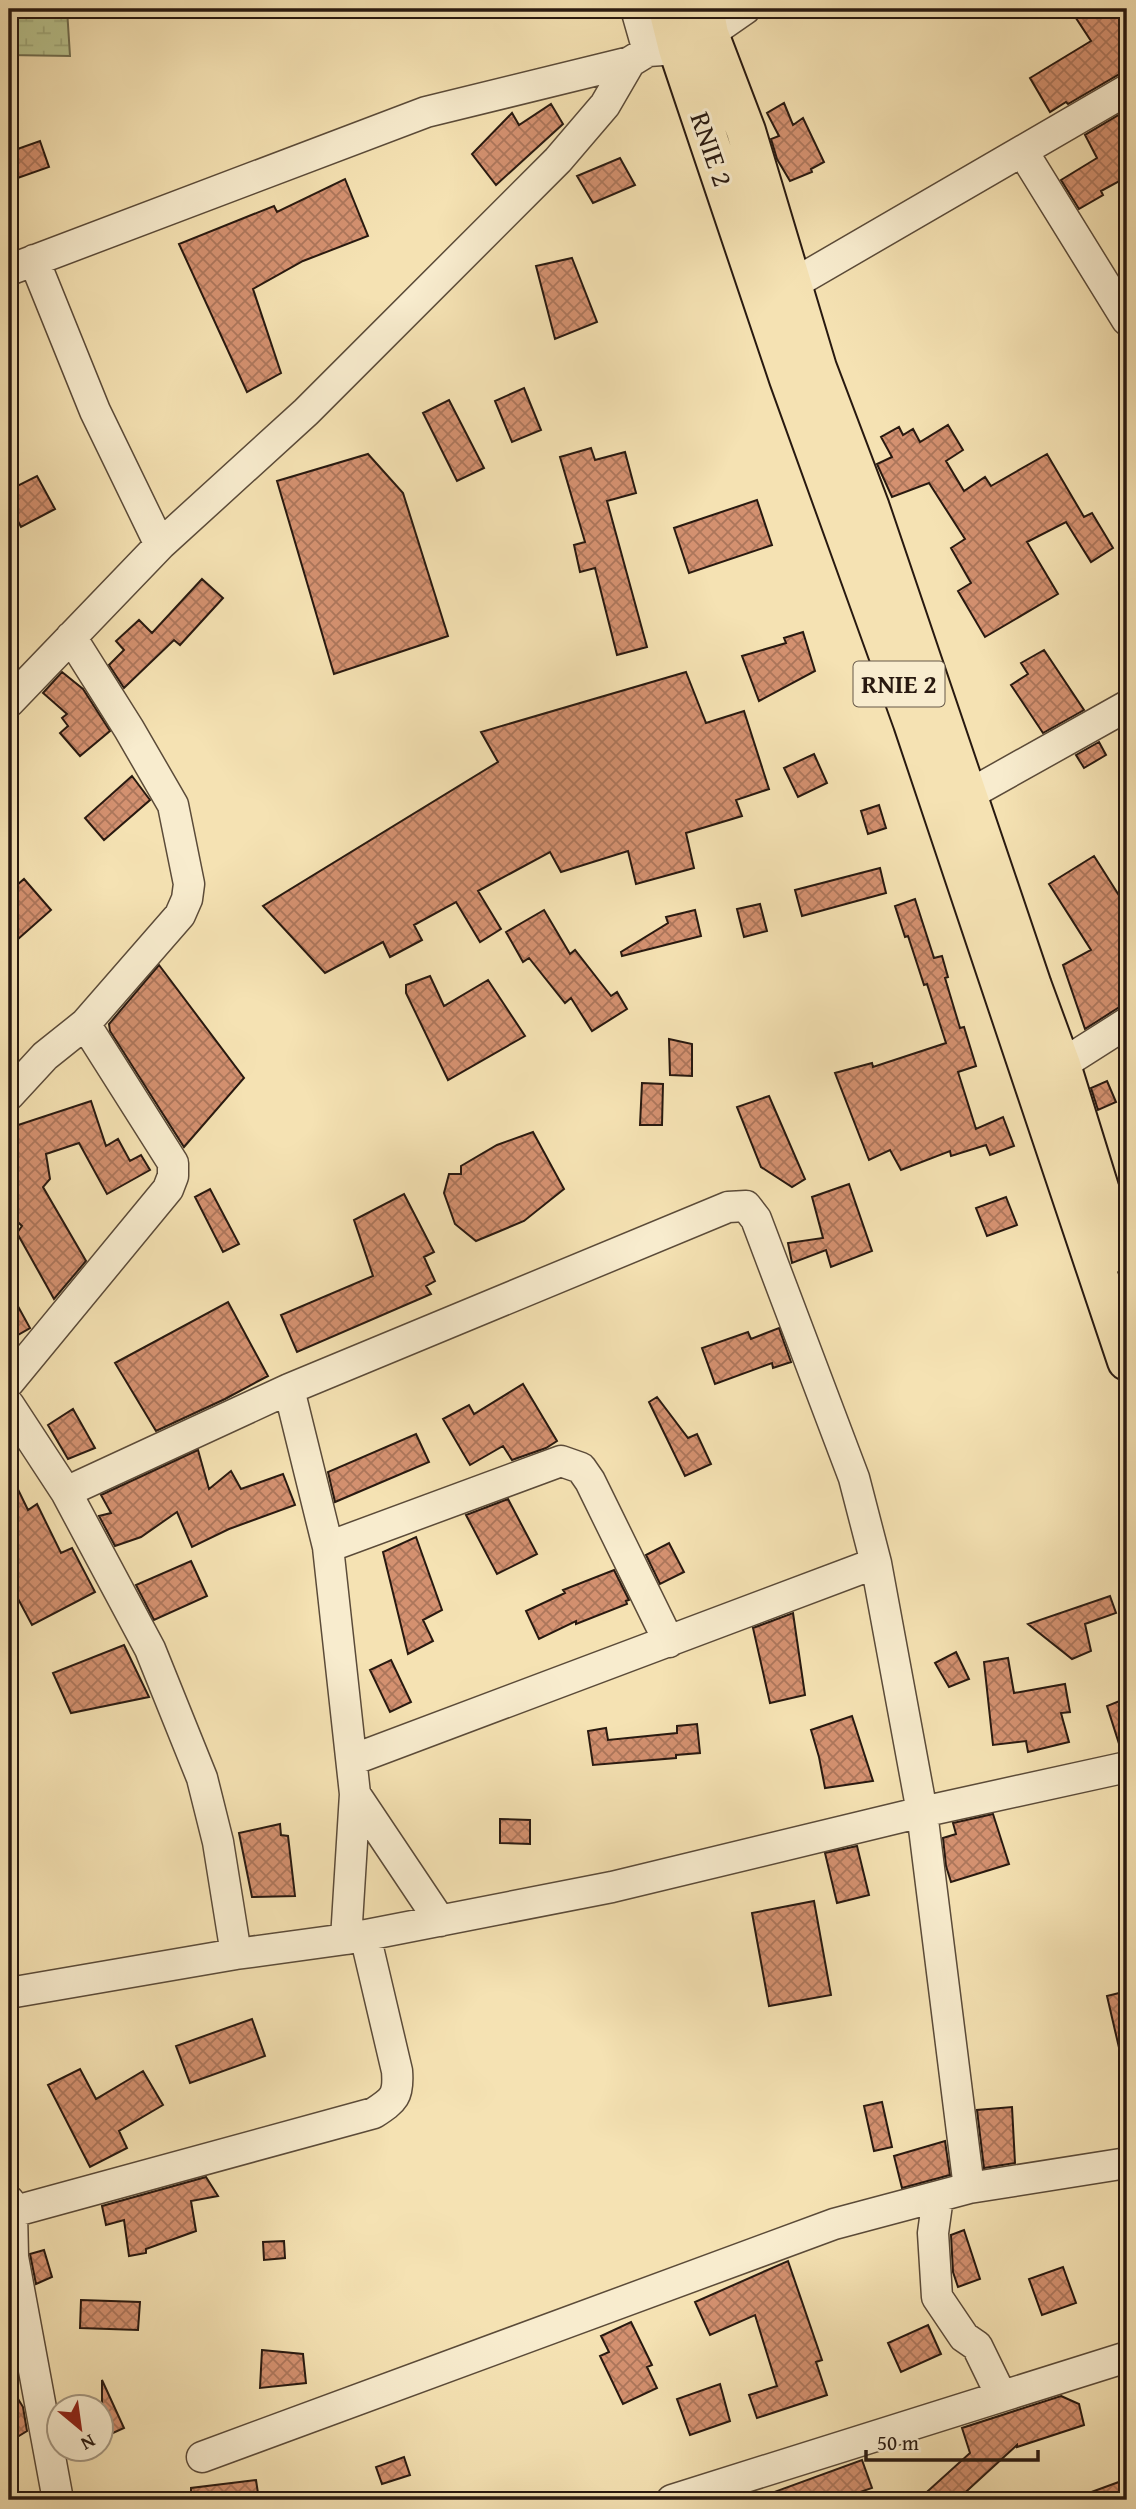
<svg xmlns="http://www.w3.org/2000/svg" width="1136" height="2509" viewBox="0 0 1136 2509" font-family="'Gentium Book Plus',serif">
  <defs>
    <pattern id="wetland-marsh" width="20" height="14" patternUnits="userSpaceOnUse" patternTransform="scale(1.75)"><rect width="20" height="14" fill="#b9c48f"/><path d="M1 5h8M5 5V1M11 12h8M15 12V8" fill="none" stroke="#9fa87a"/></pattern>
    <pattern id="building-cross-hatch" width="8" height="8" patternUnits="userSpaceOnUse" patternTransform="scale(1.75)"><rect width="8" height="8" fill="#d49170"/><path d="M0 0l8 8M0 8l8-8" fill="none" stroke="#ac765b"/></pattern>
  </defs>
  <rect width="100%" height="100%" fill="#f5e2b3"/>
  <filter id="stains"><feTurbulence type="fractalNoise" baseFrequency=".00286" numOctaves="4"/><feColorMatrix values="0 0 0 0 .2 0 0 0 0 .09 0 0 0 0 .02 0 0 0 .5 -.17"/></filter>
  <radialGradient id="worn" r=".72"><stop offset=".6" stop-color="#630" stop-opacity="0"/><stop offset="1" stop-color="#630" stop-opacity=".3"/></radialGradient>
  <!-- wetland -->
  <path fill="url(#wetland-marsh)" stroke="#706e50" stroke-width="2" d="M9 9H67L70 56 9 55Z"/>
  <!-- building -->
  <path fill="url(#building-cross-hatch)" stroke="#281910" stroke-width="2" d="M1070 9H1127V73L1118 75 1068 104 1066 102 1050 112 1030 78 1091 41Z
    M784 103 793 125 803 118 824 162 811 169 812 172 790 181 777 159 771 139 779 136 767 113Z
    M551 104 563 124 496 185 472 154 512 113 519 125Z
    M1127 110V177L1101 191 1103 195 1079 209 1061 180 1097 158 1085 135Z
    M40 141 49 167 9 181V152Z
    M620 158 635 185 593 203 577 176Z
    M345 179 368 236 303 261 253 289 281 373 247 392 179 244 274 206 277 212Z
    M572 258 597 322 555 339 536 266Z
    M524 388 541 430 512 442 495 401Z
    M449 400 484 468 457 481 423 413Z
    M948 425 963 450 946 461 964 491 985 477 991 486 1047 454 1084 517 1092 513 1113 548 1091 562 1066 522 1027 542 1058 594 985 637 958 591 971 583 951 548 965 539 929 483 892 497 877 464 892 457 881 437 899 427 903 435 913 429 920 442Z
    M591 448 595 460 625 452 636 493 607 501 647 647 617 655 595 568 580 572 574 545 585 542 560 457Z
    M368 454 403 493 448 636 334 674 277 481Z
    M37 476 55 509 21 527 9 504V490Z
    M757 500 772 545 689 573 674 528Z
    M202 579 223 598 180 645 174 640 124 688 109 665 124 650 116 641 139 620 152 633Z
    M803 632 815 671 759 701 742 656 786 643 784 638Z
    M1044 650 1084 710 1043 733 1011 685 1028 674 1021 663Z
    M62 672 83 689 110 731 80 756 60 733 68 726 62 718 67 714 43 693Z
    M686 672 706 723 744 711 769 789 736 800 742 816 686 833 694 868 636 884 628 851 561 872 550 852 478 891 501 929 480 942 456 902 414 925 422 940 390 957 383 942 325 973 263 906 498 762 481 732Z
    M1099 742 1106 755 1084 768 1076 755Z
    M814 754 827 783 798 797 784 768Z
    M132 776 150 800 104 840 85 818Z
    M879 805 886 828 868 834 861 811Z
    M1094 856 1127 908V1006L1118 1008 1085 1029 1063 965 1091 950 1049 884Z
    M880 868 886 893 802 916 795 890Z
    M24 879 51 910 9 947V892Z
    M915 899 934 958 942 956 948 977 945 978 960 1028 964 1027 976 1066 958 1072 976 1129 1003 1117 1014 1146 990 1155 986 1145 951 1156 950 1151 901 1170 890 1150 869 1160 835 1073 872 1063 873 1067 946 1043 927 984 924 985 908 936 905 937 895 906Z
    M760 904 767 931 744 937 737 909Z
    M544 910 570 954 575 950 611 996 617 992 627 1009 592 1031 571 998 565 1003 529 958 523 962 506 932Z
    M695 910 701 936 622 956 621 952 668 923 666 917Z
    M159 965 244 1078 184 1147 110 1031 109 1024Z
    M430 976 444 1006 488 980 525 1036 448 1080 406 993V985Z
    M669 1039 692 1044V1076L670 1075Z
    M1107 1081 1116 1102 1098 1110 1091 1088Z
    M642 1083 663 1084 662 1125H640Z
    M769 1096 805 1179 792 1187 761 1167 737 1107Z
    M91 1101 106 1146 118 1139 130 1161 141 1155 150 1170 107 1194 79 1143 46 1154 50 1179 43 1187 86 1261 54 1299 17 1233 22 1226 9 1214V1128Z
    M533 1132 564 1189 524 1221 476 1241 455 1224 444 1193 449 1174H461V1166L497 1145Z
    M849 1184 872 1251 831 1267 826 1250 792 1263 788 1243 823 1238 812 1197Z
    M210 1189 239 1244 223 1252 195 1197Z
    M404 1194 434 1252 424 1257 435 1281 426 1286 431 1294 297 1352 281 1315 373 1276 354 1220Z
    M1006 1197 1017 1225 987 1236 976 1208Z
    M9 1290 30 1328 9 1340Z
    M228 1302 268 1376 225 1399 156 1431 115 1363Z
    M779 1328 791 1362 773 1368 772 1363 715 1384 702 1348 748 1332 751 1339Z
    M523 1384 557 1441 546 1448 512 1460 503 1446 470 1465 443 1419 469 1405 474 1414Z
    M657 1397 688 1438 697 1434 711 1464 685 1476 649 1402Z
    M73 1409 95 1448 68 1459 48 1425Z
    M416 1434 429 1462 335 1502 328 1472Z
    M198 1450 209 1489 231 1471 241 1489 283 1474 295 1505 229 1529 192 1547 177 1512 141 1537 115 1546 99 1516 111 1513 101 1495Z
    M9 1471 28 1510 37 1504 61 1553 72 1548 95 1592 32 1625 9 1582Z
    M508 1499 537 1554 497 1574 466 1515Z
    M416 1537 442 1610 423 1620 433 1641 408 1654 383 1552Z
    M669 1543 684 1572 660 1584 646 1555Z
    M191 1561 207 1596 154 1620 136 1585Z
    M614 1570 629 1600 626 1601 627 1604 576 1624V1621L539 1639 526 1611 565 1593 563 1590Z
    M1110 1596 1116 1613 1085 1624 1091 1651 1072 1659 1028 1624Z
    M793 1613 805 1695 770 1703 753 1628Z
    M124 1645 149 1697 71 1713 53 1673Z
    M956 1652 969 1679 949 1687 935 1663Z
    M1008 1658 1014 1693 1065 1684 1070 1712 1061 1713 1069 1742 1028 1752 1026 1741 993 1745 984 1662Z
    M391 1660 411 1702 390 1712 370 1670Z
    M1127 1698V1750H1121L1107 1706Z
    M852 1716 873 1781 825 1788 819 1757 811 1730Z
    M697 1724 700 1753 676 1755V1758L593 1765 588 1731 606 1728 608 1740 677 1733V1726Z
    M993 1814 1009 1864 951 1882 946 1866 943 1838 956 1834 953 1823Z
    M500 1819 530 1820V1844L500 1843Z
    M280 1824 281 1835 288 1836 295 1896 252 1897 239 1833Z
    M857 1846 869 1895 837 1903 825 1853Z
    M814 1901 831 1995 769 2006 752 1913Z
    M1127 1991V2051L1120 2052 1107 1996Z
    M252 2019 265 2056 190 2083 176 2046Z
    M80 2069 96 2099 143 2071 163 2105 119 2131 127 2148 90 2167 48 2085Z
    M882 2102 892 2147 874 2151 864 2106Z
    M1012 2107 1015 2163 984 2168 977 2110Z
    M945 2141 950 2175 902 2188 894 2156Z
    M206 2177 218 2196 191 2201 196 2231 146 2249V2253L129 2256 124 2220 106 2225 102 2206Z
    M964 2230 980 2279 958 2287 953 2272 951 2235Z
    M284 2241 285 2258 264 2260 263 2242Z
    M44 2250 52 2277 36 2284 30 2254Z
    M788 2261 822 2360 816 2362 827 2395 757 2418 749 2395 777 2386 755 2315 710 2335 695 2302Z
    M1063 2267 1076 2303 1042 2315 1029 2279Z
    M81 2300 140 2302 138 2330 80 2328Z
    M631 2322 652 2365 647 2367 657 2388 623 2404 600 2356 609 2352 601 2336Z
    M928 2325 941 2354 901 2372 888 2343Z
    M262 2350 303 2354 306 2383 260 2388Z
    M102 2380 124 2428 102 2438Z
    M9 2384 23 2407 27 2431 9 2442Z
    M720 2384 730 2421 690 2435 677 2399Z
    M1061 2396 1079 2404 1084 2425 1017 2447V2445L957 2500H918L970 2453 962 2428Z
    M404 2457 410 2475 382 2484 376 2467Z
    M862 2460 872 2488 837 2500H758V2498Z
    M1127 2479V2500H1075V2498Z
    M256 2480 259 2500H191V2488Z"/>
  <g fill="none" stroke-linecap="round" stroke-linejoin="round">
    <defs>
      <path id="minor" d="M636 9 648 51 678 49 709 34 745 9
        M1023 152 1127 320
        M34 260 95 411 160 545
        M9 270 426 112 630 62
        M793 284 1127 90
        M9 702 160 545 306 412 558 160 605 105 630 62 648 51
        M968 795 1127 706
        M1061 1065 1127 1023
        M9 1095 45 1056 85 1024 180 915 187 899 189 884 173 805 129 729 71 637
        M9 1382 168 1189 173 1176V1163L85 1024
        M289 1389 328 1547 355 1794 346 1939
        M9 1405 66 1492 150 1649 202 1778 218 1842 236 1954
        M66 1492 289 1389 728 1207 746 1206 756 1219 854 1478 876 1563 922 1812 969 2188
        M328 1547 561 1461 581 1468 590 1481 669 1642
        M352 1760 876 1563
        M355 1794 440 1921
        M9 1993 236 1954 346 1939 612 1887 922 1812 1127 1767
        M938 2197 933 2233 937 2297 964 2337 977 2346 997 2387
        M9 2201 12 2212 13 2257 58 2500
        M12 2212 374 2113C394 2100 399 2096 397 2071L365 1935
        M202 2457 834 2224 969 2188 1127 2163
        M672 2500 1127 2357"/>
      <path id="highway" d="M668 9 678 49 789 379 913 723 1127 1361
        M704 9 709 34 746 131 817 368 870 508 1032 986 1061 1065 1100 1191 1127 1255"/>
    </defs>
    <!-- minor casing -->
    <use href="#minor" stroke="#5b4b39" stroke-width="33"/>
    <!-- highway casing -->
    <use href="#highway" stroke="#281910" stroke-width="42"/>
    <!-- minor -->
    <use href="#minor" stroke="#f8ecce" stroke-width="30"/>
    <!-- highway -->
    <use href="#highway" stroke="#f5e2b3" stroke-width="38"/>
  </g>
  <g text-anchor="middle" stroke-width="6" stroke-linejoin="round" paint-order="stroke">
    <!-- shield labels -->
    <rect fill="#f8ecce" stroke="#665849" stroke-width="2" x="853.5" y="661.5" width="91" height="45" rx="5"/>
    <g font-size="26" font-weight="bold" fill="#281910">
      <text x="899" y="693">RNIE 2</text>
    </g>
    <!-- street labels -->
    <g font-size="28" fill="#281910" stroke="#f8ecce">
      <text transform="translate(712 149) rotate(71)" y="10">RNIE 2</text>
    </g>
  </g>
  <!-- margin -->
  <rect width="1136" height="2509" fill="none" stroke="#f5e2b3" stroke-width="35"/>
  <rect x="10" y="10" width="1115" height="2488" fill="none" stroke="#281910" stroke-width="3.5"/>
  <rect x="18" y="18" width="1101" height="2474" fill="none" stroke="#281910" stroke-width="2"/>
  <!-- north arrow -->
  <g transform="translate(80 2428) rotate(151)"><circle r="33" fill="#f8ecce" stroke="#a59882" stroke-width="2"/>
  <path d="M0-5L12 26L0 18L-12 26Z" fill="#8f2418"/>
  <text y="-10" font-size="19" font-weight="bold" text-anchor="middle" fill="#281910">N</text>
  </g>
  <!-- scale -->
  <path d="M866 2450v10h172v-10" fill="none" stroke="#281910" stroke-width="3.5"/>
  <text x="877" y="2450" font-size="21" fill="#281910" stroke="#f8ecce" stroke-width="5" paint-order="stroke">50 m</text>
  <rect width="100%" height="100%" filter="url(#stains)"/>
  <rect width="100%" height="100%" fill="url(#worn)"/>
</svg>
